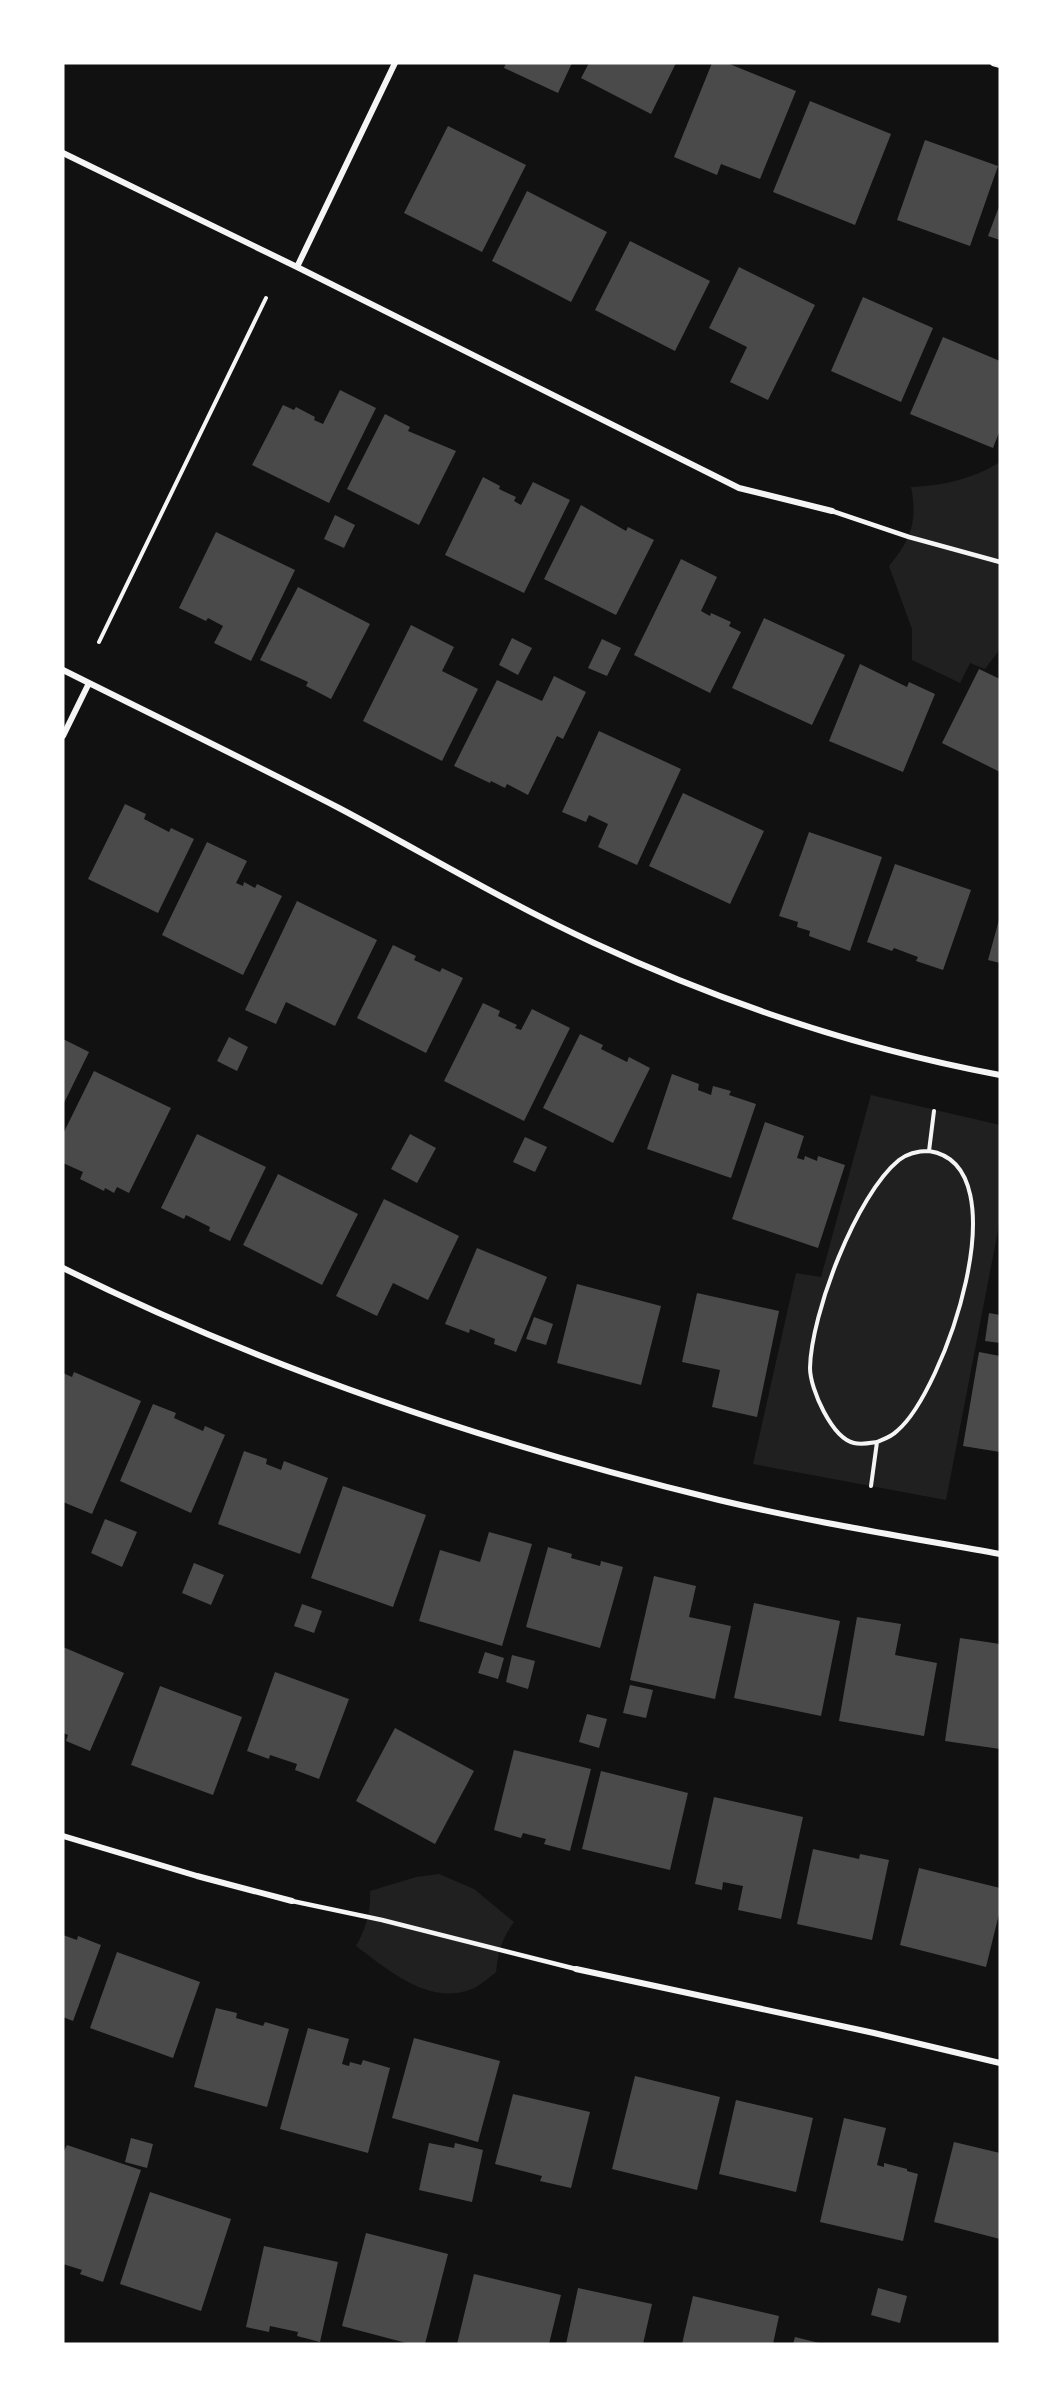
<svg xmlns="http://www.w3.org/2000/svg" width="1063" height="2407" viewBox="0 0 1063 2407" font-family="'PT Sans',sans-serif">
  <rect width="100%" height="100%" fill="#111"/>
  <!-- green -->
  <path fill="#202020" d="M1000 462V649L985 669 970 663 960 683 912 660V629L889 566C911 540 918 521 911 487 942 486 973 479 1000 462Z
    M871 1095 1000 1125V1220L946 1500 753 1464 796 1273 821 1277Z
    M439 1874 474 1889 514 1922C502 1938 498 1953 496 1972 487 1979 479 1987 469 1990 428 2005 387 1969 356 1946 366 1928 371 1912 370 1891L416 1877Z"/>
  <!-- building -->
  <path fill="#4a4a4a" d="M506 63H572L558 93 504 68Z
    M589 63H676L651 114 581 78Z
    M712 63H727L796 91 760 179 721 164 717 175 674 157Z
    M810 101 891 134 855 225 773 192Z
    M448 126 526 165 482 252 404 213Z
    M925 140 998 166 970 246 897 220Z
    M527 191 607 232 571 302 492 261Z
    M1000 204V240L988 236Z
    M630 241 710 281 675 351 595 310Z
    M739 267 815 305 768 400 730 382 747 347 709 328Z
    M863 297 933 328 901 402 831 371Z
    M943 337 1000 361V430L993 448 910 414Z
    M340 390 376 408 329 503 252 465 283 405 294 410 296 407 315 417 314 420 323 424Z
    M385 414 410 427 408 431 456 451 419 525 347 489Z
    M483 477 500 486 499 489 516 497 514 501 521 505 533 482 570 500 524 593 445 555Z
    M581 505 626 531 628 527 654 540 616 615 544 579Z
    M335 515 355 525 344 548 324 539Z
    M216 532 295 570 251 661 214 643 223 626 208 618 206 621 179 608Z
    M681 559 717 577 701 611 710 616 711 613 731 622 729 626 741 632 710 693 634 655Z
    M298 587 370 624 331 699 306 686 308 682 260 660Z
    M764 618 845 655 812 725 732 688Z
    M411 625 454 647 442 671 478 689 442 761 363 721Z
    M512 638 532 648 518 675 499 665Z
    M602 639 621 648 607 676 588 668Z
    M860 664 907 687 909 682 935 694 903 772 829 741Z
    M979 669 1000 679V772L942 743Z
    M554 676 586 692 563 739 557 736 528 795 507 784 505 788 491 781 490 783 454 766 497 680 542 701Z
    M599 731 681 769 637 865 598 847 608 824 589 815 586 822 562 812Z
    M683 793 764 831 730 904 649 866Z
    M125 804 146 814 144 819 169 832 171 828 194 839 158 913 88 879Z
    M809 832 882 857 850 951 809 936 810 931 797 927 798 922 779 916Z
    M207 842 247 861 236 883 243 886 244 882 255 888 257 884 282 896 243 975 162 935Z
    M895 864 971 890 943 970 916 961 918 957 894 948 892 951 867 942Z
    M297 901 377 940 335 1026 286 1002 276 1024 245 1010Z
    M999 920H1000V963L988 960Z
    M393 945 416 956 414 960 440 972 442 968 463 978 426 1053 357 1018Z
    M483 1003 500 1011 498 1016 517 1025 515 1028 521 1030 532 1009 570 1028 524 1121 444 1081Z
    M580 1034 603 1045 601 1049 627 1062 629 1057 650 1068 613 1143 543 1108Z
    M229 1037 248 1047 237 1071 217 1061Z
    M63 1039 89 1052 63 1105Z
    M94 1071 171 1108 129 1193 117 1187 114 1193 105 1188 104 1191 80 1179 83 1172 63 1163V1134Z
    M672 1074 699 1084 698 1090 711 1095 713 1086 731 1091 729 1095 756 1104 731 1178 647 1149Z
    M765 1122 804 1136 797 1158 804 1160 805 1156 817 1161 818 1156 845 1165 818 1248 732 1219Z
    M197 1134 266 1167 230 1241 209 1231 210 1227 186 1215 184 1219 161 1208Z
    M410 1134 436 1148 417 1183 391 1169Z
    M525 1137 547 1147 535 1172 513 1162Z
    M278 1174 358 1214 322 1285 243 1245Z
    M384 1199 459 1236 428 1300 393 1283 377 1316 336 1296Z
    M477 1248 547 1277 516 1352 494 1344 495 1339 470 1329 469 1333 445 1324Z
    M577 1284 661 1306 641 1385 557 1363Z
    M697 1293 779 1311 757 1417 712 1407 720 1370 682 1362Z
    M989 1313 1000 1315V1343L985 1341Z
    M534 1317 553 1324 546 1345 526 1339Z
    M979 1352 1000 1356V1452L963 1446Z
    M74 1372 141 1401 92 1514 63 1502V1373L72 1377Z
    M153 1404 176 1413 174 1418 203 1431 205 1426 225 1435 191 1513 120 1481Z
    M244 1451 267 1459 266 1464 281 1470 284 1461 328 1478 300 1554 218 1524Z
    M343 1486 426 1515 393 1607 311 1578Z
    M105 1519 137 1532 122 1567 91 1553Z
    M489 1532 532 1544 502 1646 419 1621 440 1550 480 1562Z
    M548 1547 572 1554 571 1558 600 1566 601 1561 623 1567 600 1648 526 1627Z
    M194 1563 224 1575 211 1605 182 1593Z
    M654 1576 696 1586 689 1617 731 1626 715 1699 630 1680Z
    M754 1603 840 1621 821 1716 734 1698Z
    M302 1604 322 1611 314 1633 294 1626Z
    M857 1617 901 1624 895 1655 937 1663 924 1736 839 1721Z
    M960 1638 1000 1644V1749L945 1741Z
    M63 1647 124 1673 90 1751 66 1741 68 1735 63 1733Z
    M485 1652 504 1658 498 1679 478 1673Z
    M512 1655 535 1661 528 1689 506 1682Z
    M275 1672 349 1699 319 1779 295 1770 297 1764 270 1755 269 1759 247 1751Z
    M630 1685 653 1690 646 1718 623 1713Z
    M160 1686 242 1717 213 1795 131 1765Z
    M587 1714 607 1719 599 1748 579 1742Z
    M395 1728 474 1771 435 1844 356 1801Z
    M514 1750 591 1769 570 1851 544 1844 546 1839 523 1833 521 1838 494 1830Z
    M601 1771 688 1793 670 1870 582 1849Z
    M714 1797 803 1817 781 1919 738 1910 743 1886 723 1882 722 1890 695 1884Z
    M813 1849 859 1859 860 1854 889 1860 872 1940 797 1924Z
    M919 1868 1000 1888V1910L986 1967 900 1945Z
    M63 1935 77 1940 78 1936 101 1945 73 2021 63 2017Z
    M117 1952 200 1982 173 2058 90 2028Z
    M216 2008 237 2013 236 2018 263 2026 265 2022 289 2029 267 2107 194 2087Z
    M308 2028 349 2039 342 2064 349 2066 350 2062 361 2065 363 2060 390 2068 368 2153 280 2129Z
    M414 2038 500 2061 478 2142 392 2118Z
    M635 2076 720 2097 697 2190 612 2169Z
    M513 2094 590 2112 571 2188 540 2181 542 2176 495 2164Z
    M736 2100 813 2118 796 2192 719 2174Z
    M844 2118 886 2128 877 2165 884 2167V2163L907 2169V2171L918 2174 903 2241 820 2222Z
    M131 2138 153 2144 147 2168 125 2162Z
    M954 2142 1000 2153V2239L934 2222Z
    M429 2143 454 2148 455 2143 483 2150 472 2202 419 2190Z
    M67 2145 141 2170 103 2282 80 2274 82 2270 63 2264V2153Z
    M150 2192 231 2219 201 2311 120 2284Z
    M366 2233 448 2254 425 2344H410L342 2326Z
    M264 2246 338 2262 320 2342 297 2336 298 2332 270 2326 269 2332 246 2327Z
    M474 2274 561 2295 549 2344H457Z
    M578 2288 652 2304 643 2344H566Z
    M878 2288 907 2296 900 2323 871 2315Z
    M693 2296 779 2316 773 2344H682Z
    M795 2337 819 2343V2344H793Z"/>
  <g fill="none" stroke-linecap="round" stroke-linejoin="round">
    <!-- path -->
    <path stroke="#f5f5f5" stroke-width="4" d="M99 642 266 298
      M877 1442C870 1443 862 1445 854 1443 832 1438 810 1389 810 1368 811 1314 856 1195 899 1160 908 1153 917 1151 929 1151L934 1111
      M871 1486 877 1442C884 1439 891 1437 897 1431 944 1392 1023 1165 929 1151"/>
    <!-- service -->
    <path stroke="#f5f5f5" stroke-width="4.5" d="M832 511 909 537 1000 562
      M292 1901 382 1920 576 1969"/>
    <!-- minor -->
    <path stroke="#f5f5f5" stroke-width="6" d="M993 63 1000 65
      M63 153 297 267 739 488 832 511
      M297 267 395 63
      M63 670C155 716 248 761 339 808 424 853 507 903 594 943 723 1003 861 1049 1000 1075
      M63 736 89 683
      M63 1268C271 1371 493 1445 719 1500 811 1522 906 1537 1000 1554
      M63 1836 197 1876 292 1901
      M576 1969 874 2033 1000 2063"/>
  </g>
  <!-- border -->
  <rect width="1063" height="2407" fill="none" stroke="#ffffff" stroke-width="129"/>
</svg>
